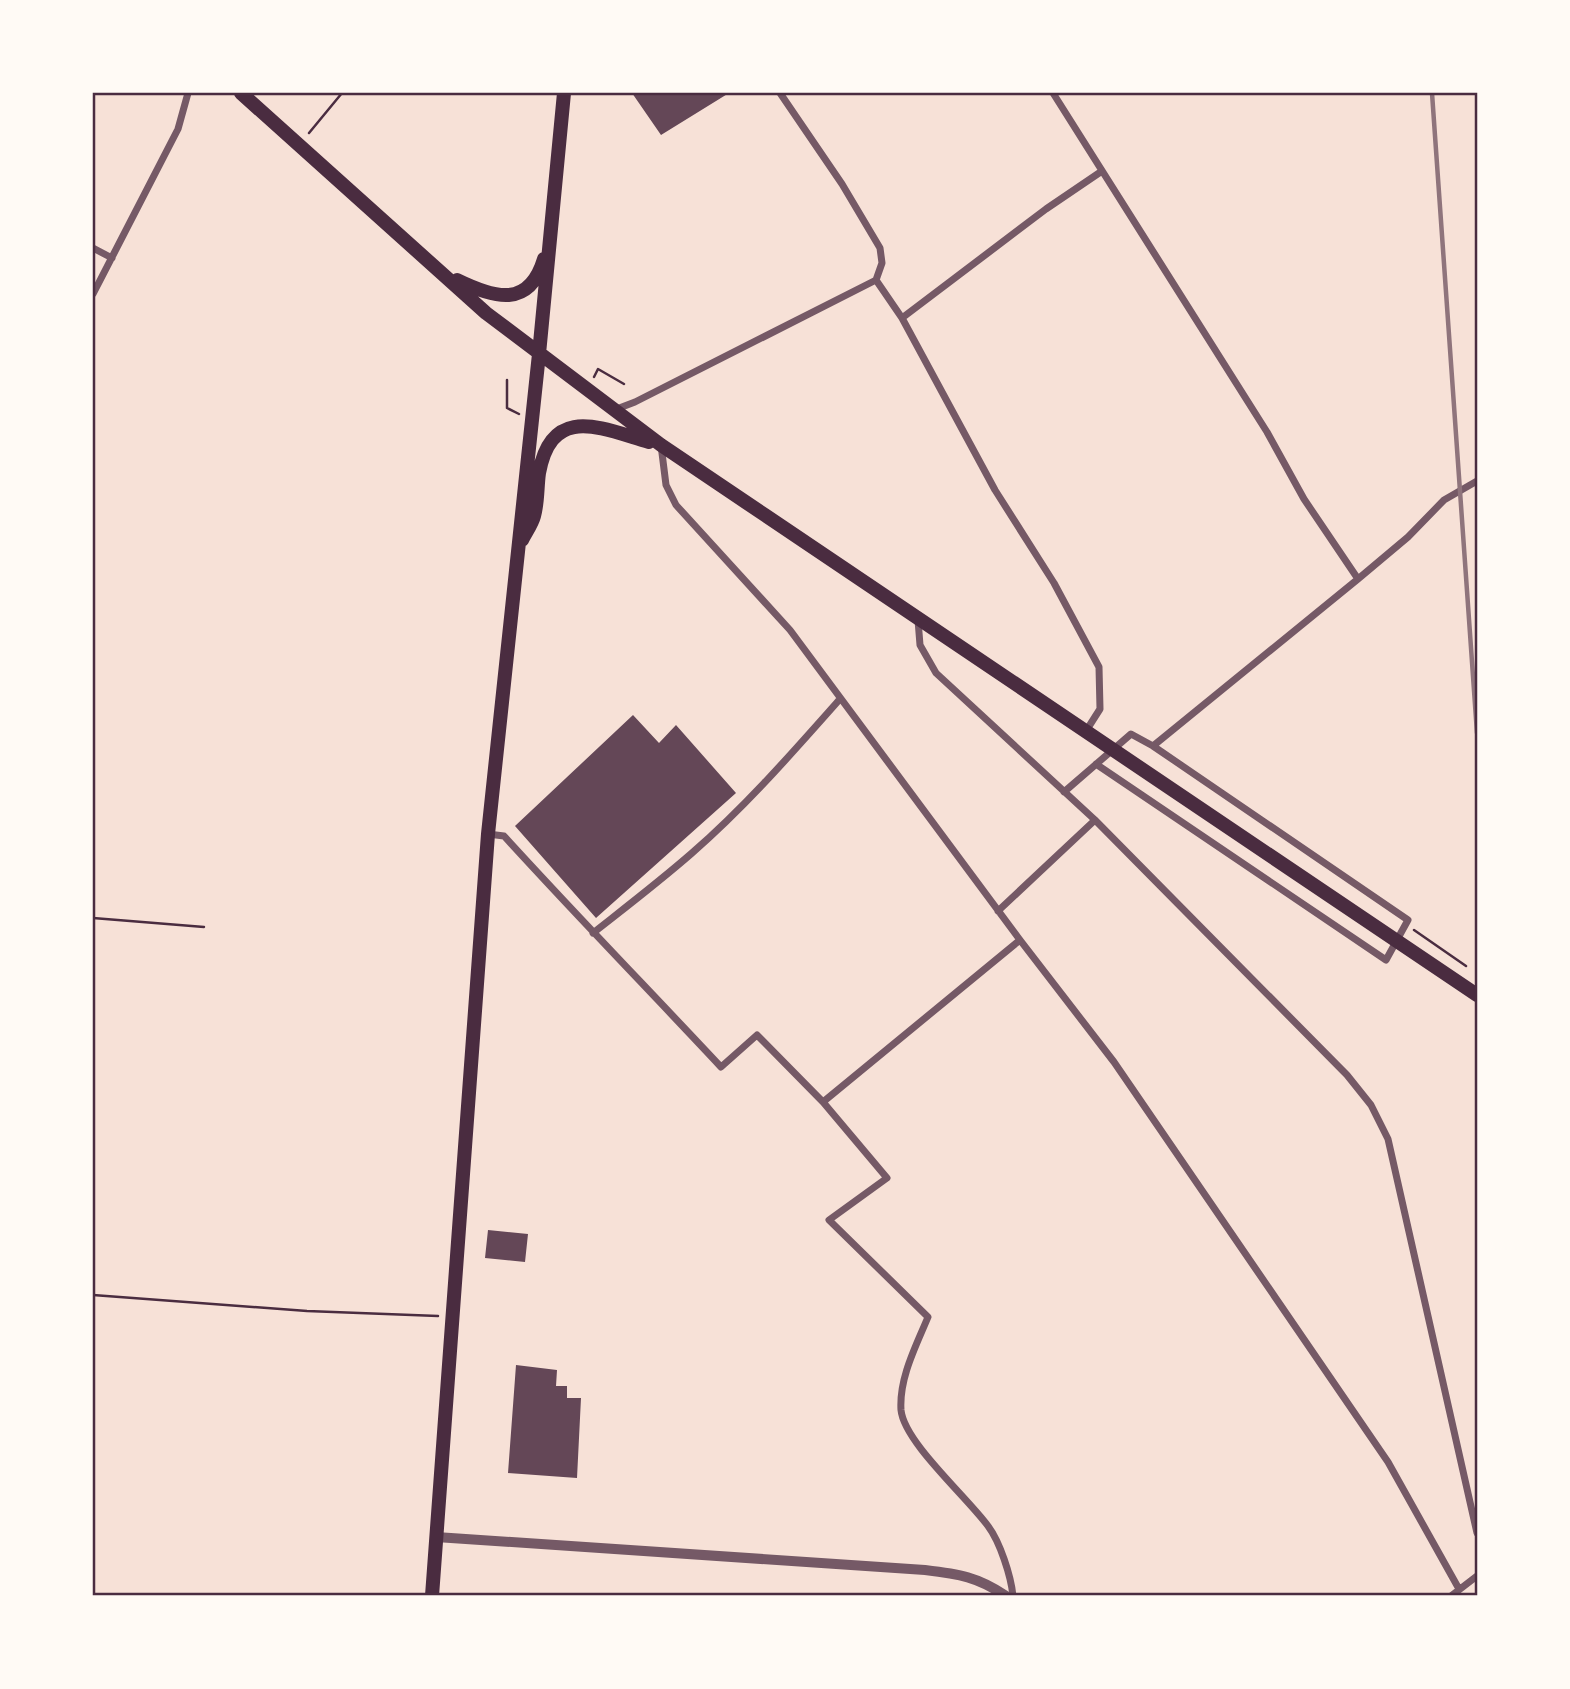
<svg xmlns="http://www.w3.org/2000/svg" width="1570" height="1689" viewBox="0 0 1570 1689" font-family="'Asap Condensed',sans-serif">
  <rect width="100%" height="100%" fill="#f7e1d7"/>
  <!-- building -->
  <path fill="#644757" d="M632 93H729L661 135Z
    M633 715 659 743 676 725 736 793 596 918 515 826Z
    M488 1230 528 1234 525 1262 485 1258Z
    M516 1365 557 1370 556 1386H567V1398H581L577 1478 508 1473Z"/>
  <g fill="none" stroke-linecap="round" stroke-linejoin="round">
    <!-- path -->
    <path stroke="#4a2c40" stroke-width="2.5" d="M309 133 342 93
      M594 377 598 369 624 384
      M507 380V408L519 414
      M93 918 204 927
      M1414 930 1466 966
      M93 1295 307 1311 438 1316"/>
    <!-- minor -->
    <path stroke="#755966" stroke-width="7" d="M1053 93 1267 432 1304 499 1358 579
      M93 248 112 258
      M876 280 902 318 995 490 1054 583 1099 667 1100 709 1086 731
      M93 294 178 129 188 93
      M902 318 1046 209 1102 171
      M614 410 635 402 876 280 882 263 880 248 842 184 780 93
      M661 445 666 485 676 505 790 630 1020 940 1114 1062 1388 1462 1459 1589
      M918 620 920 645 936 673 1095 820 1347 1075 1371 1105 1388 1139 1477 1533
      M1096 764 1386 960 1408 920 1153 746
      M1064 792 1131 734 1153 746 1358 579 1408 537 1444 500 1477 481
      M488 834 504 836C575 914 649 990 721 1067L757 1035 823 1102 887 1178 829 1220 928 1317C916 1346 899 1378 901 1410 904 1442 967 1497 988 1526 1000 1542 1011 1576 1013 1596
      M998 911 1095 820
      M593 933C626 907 660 881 692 853 746 806 793 752 840 699
      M823 1102 1020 940
      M1451 1596 1477 1576"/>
    <!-- tertiary -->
    <path stroke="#755966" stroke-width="10" d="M436 1537 925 1570C959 1574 978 1577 1006 1596"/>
    <!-- trunk -->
    <path stroke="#4a2c40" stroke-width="14" d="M241 93 486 313 661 445 1477 995
      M457 280C494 298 529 309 544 259
      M522 540C526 532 532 524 534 516 538 502 537 487 539 473 552 404 600 428 649 442
      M432 1596 488 834 539 354 564 93"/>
    <!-- rail -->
    <path stroke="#8f747c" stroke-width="4.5" d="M1432 93 1477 733"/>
  </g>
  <!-- border -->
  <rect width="1570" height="1689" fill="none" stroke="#fffaf5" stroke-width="189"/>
  <rect x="94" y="94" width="1382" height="1500" fill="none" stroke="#4a2c40" stroke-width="2.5"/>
</svg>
